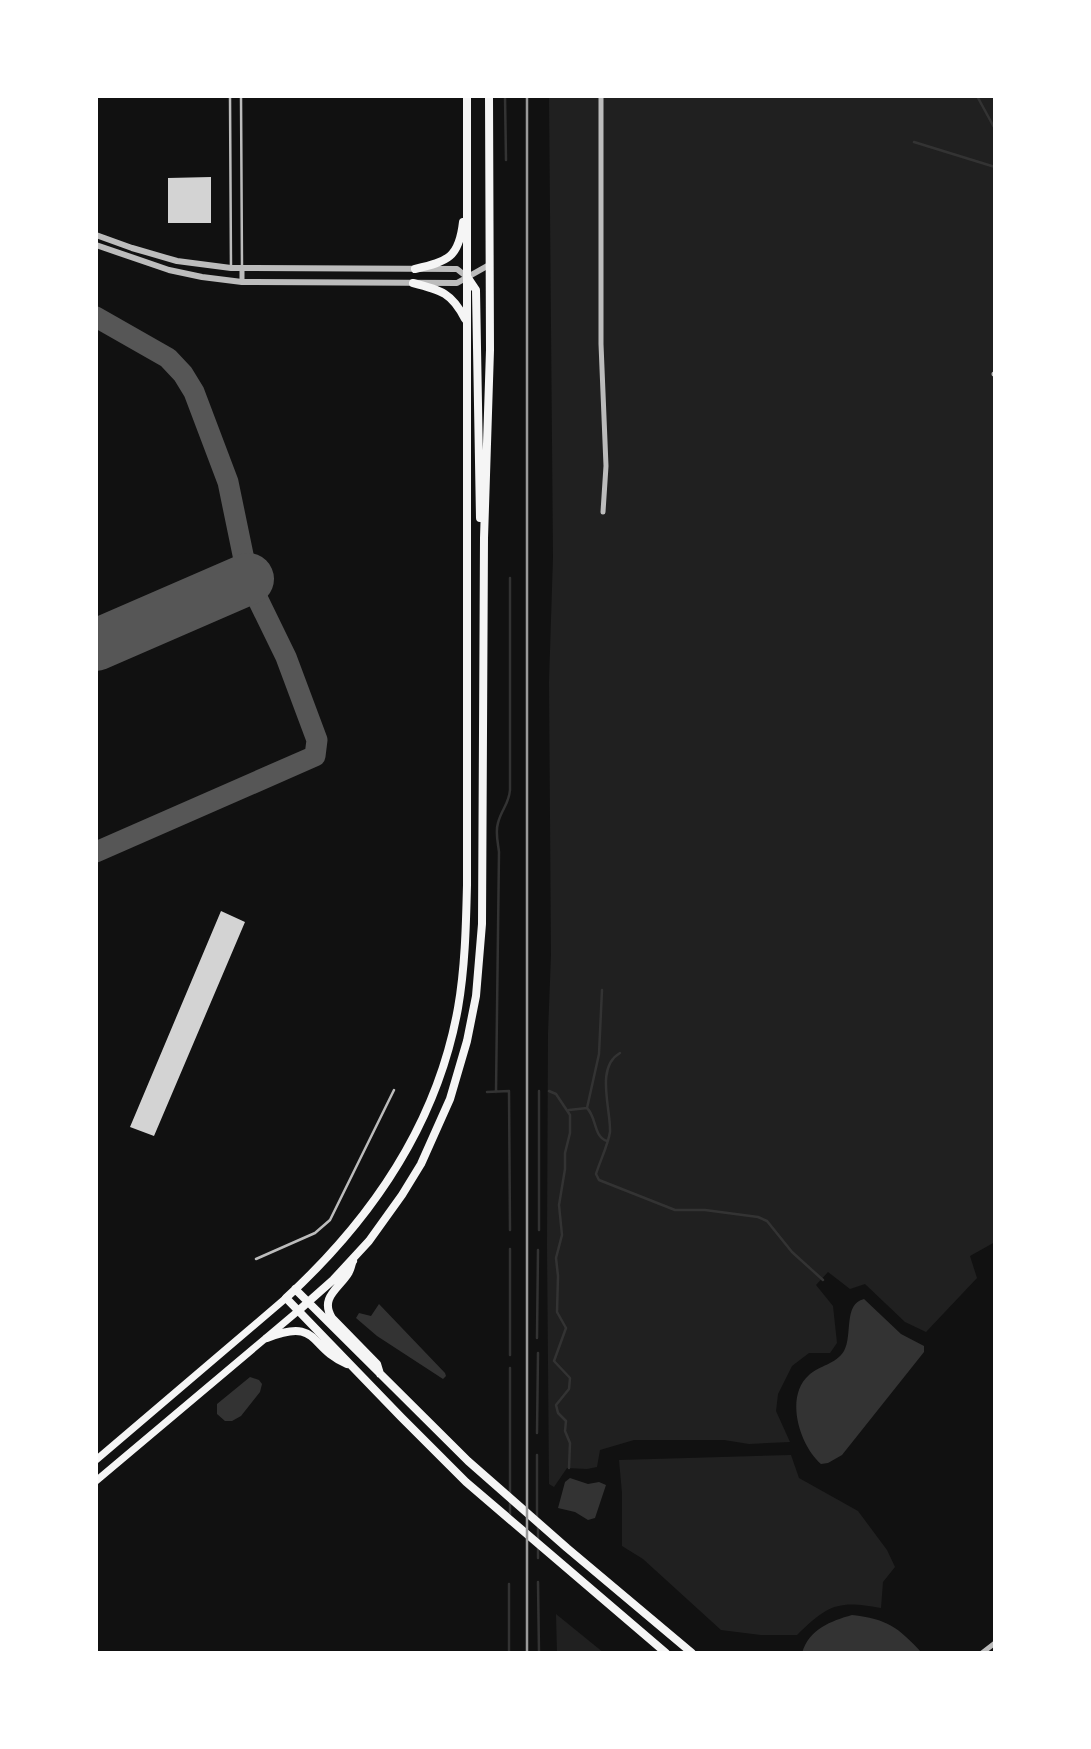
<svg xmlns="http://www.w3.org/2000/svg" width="1091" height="1749" viewBox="0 0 1091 1749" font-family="Bitter,serif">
  <rect width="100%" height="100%" fill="#111"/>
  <!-- green -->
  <path fill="#202020" d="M549 96H995V1242L970 1256 977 1278 926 1332 905 1322 865 1284 850 1289 828 1272 816 1285 833 1306 837 1343 830 1353H809L792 1366 778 1394 776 1411 790 1442 749 1444 724 1440H634L600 1450 597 1467 587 1469 567 1468 554 1487 549 1484 547 1244 548 1033 551 955 549 682 553 557Z
    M791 1455 799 1478 858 1511 887 1550 895 1567 883 1582 881 1608C839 1600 828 1604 797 1635H761L721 1630 643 1559 622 1546V1493L619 1460Z
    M556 1614 604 1653H557Z"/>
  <!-- water -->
  <path fill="#333" d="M864 1299 901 1334 924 1346V1352L842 1455 828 1463 821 1464C800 1446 784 1397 809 1375 820 1365 835 1365 844 1351 853 1335 843 1304 864 1299Z
    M379 1304 445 1373 446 1376 443 1379 377 1336 356 1318 359 1313 371 1316Z
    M250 1377 259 1380 262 1384 260 1392 241 1416 232 1421H225L217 1414V1404Z
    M570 1478 588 1484 599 1482 606 1485 595 1518 588 1520 575 1512 558 1508 565 1482Z
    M852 1615C887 1619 898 1627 922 1653H802C809 1629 831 1621 852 1615Z"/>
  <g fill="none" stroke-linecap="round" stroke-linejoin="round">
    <!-- stream -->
    <path stroke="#333" stroke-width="2.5" d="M505 96 506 160
      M977 96 995 129
      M914 142 995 167
      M620 1053C595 1067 611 1109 610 1132 608 1145 600 1161 596 1174L599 1180 675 1210H705L758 1217 767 1221 792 1252 823 1280
      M549 1091 556 1094 570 1115V1133L565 1153V1169L559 1205 562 1235 556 1258 558 1276 557 1312 566 1328 554 1361 570 1378 569 1389 556 1405 558 1413 566 1421 565 1431 570 1443 569 1468
      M487 1092 509 1091 510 1230
      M496 1092 499 852C498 843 495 832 498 823 501 810 509 804 510 790V578
      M587 1108 599 1054 602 990
      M587 1108C597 1118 593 1136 607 1141
      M569 1110 587 1108
      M539 1230V1091
      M510 1249V1355
      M537 1338 538 1250
      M537 1433 538 1353
      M537 1455V1519
      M510 1494V1368
      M510 1501V1515
      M538 1526V1540
      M538 1547V1558
      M538 1582 539 1653
      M509 1653V1584"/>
    <!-- taxiway -->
    <path stroke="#565656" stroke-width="21" d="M96 317 168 358 183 374 194 392 228 482 248 579 286 657 317 740 315 756 96 852"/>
    <!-- runway -->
    <path stroke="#565656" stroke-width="52" d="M96 645 248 579"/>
  </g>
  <!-- building -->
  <path fill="#d3d3d3" d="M211 177V223H168V178Z
    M221 911 245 922 154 1136 130 1127Z"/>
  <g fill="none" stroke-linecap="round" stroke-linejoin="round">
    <!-- service -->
    <path stroke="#bcbcbc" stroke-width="2.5" d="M230 96 231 268
      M241 96 242 268
      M256 1259 315 1233 330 1220 394 1090"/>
    <!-- minor -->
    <path stroke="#bcbcbc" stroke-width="5" d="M601 96V344L606 466 603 512
      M242 268V282
      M994 374H995
      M982 1653 995 1643"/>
    <!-- tertiary -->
    <path stroke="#bcbcbc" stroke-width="6" d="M96 235 132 248 177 261 231 268 457 269 467 277
      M96 245 169 270 202 277 242 282 457 283 489 265"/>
    <!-- secondary -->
    <path stroke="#f5f5f5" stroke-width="7" d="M96 1460 286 1298
      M96 1481 298 1311"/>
    <!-- primary -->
    <path stroke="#f5f5f5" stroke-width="8" d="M467 96V885C466 926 465 968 458 1008 437 1125 372 1219 286 1298L401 1417 466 1482 666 1653
      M415 269C448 261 459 258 463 222
      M468 278 476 290 480 518
      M413 283C441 290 452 293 465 319
      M353 1261C352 1262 350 1271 349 1272 340 1288 319 1297 332 1318L377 1364 380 1374
      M295 1289 468 1461 567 1548 692 1653
      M298 1311 333 1280 369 1241 402 1195 421 1164 450 1099 467 1041 476 996 482 924 484 538 490 350 489 96
      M267 1338C320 1317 308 1348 347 1364"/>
    <!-- rail -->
    <path stroke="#9a9a9a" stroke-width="2.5" d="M527 96V1653"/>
  </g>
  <!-- border -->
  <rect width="1091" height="1749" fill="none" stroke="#ffffff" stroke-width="196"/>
</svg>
